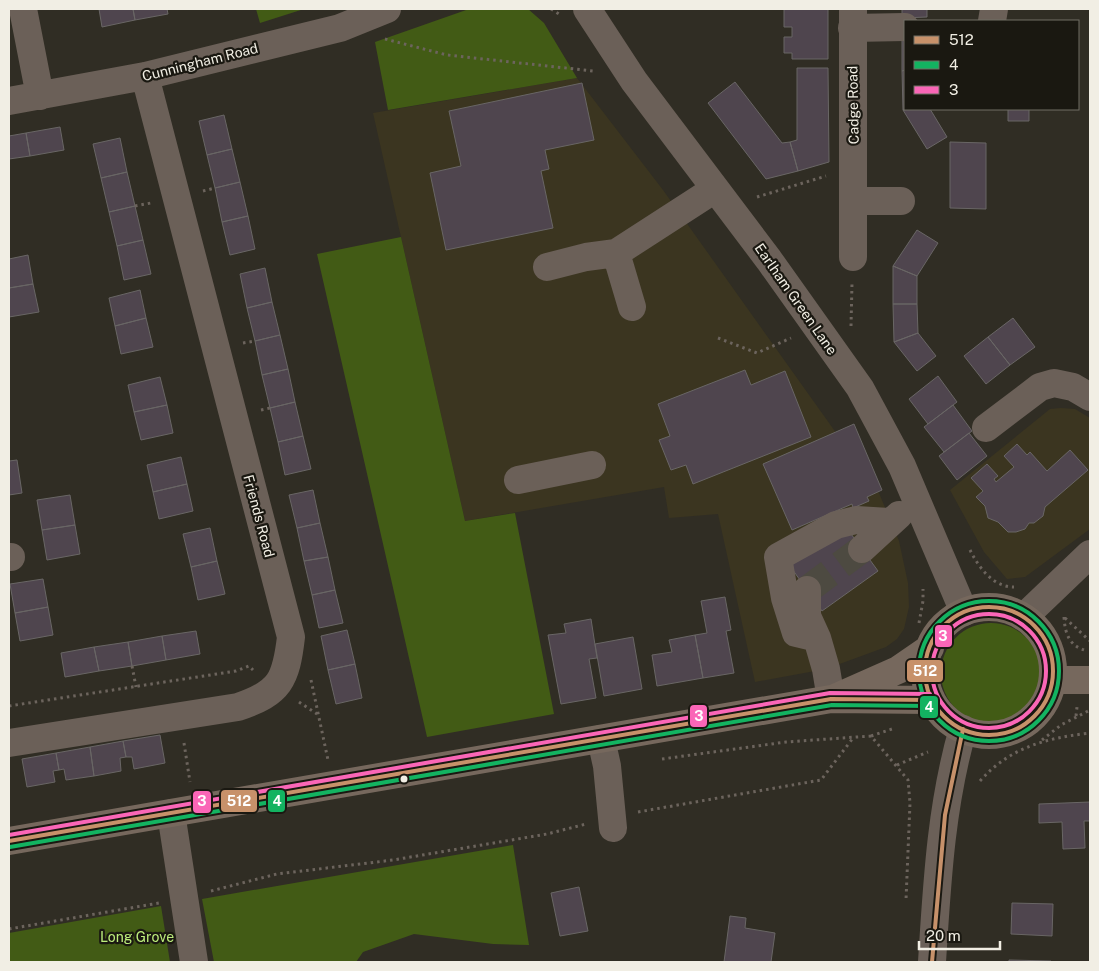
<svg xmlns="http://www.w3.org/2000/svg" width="1099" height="971" viewBox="0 0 1099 971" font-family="'Public Sans',sans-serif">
  <rect width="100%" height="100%" fill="#302d24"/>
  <!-- built -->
  <path fill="#3b3520" d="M577 78 663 190 879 493 899 541 908 583 909 607 904 629 897 639 886 647 826 669 755 682 718 514 669 518 664 487 465 521 373 113Z
    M1061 408 1075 409 1090 418V529L1025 577 1007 579 984 552 950 490 1050 409Z"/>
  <!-- green -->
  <path fill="#425b15" d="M256 9H304L260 23Z
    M469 9H528L544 23 577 78 388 110 375 42Z
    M401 237 465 521 515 513 554 714 427 737 317 254Z
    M941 673a50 50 0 1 1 100 0a50 50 0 1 1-100 0Z
    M513 845 529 945 493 944 414 934 363 952 356 962H214L202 899Z
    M161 906 170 962H9V933Z"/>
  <!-- building -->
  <path fill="#4f454e" stroke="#696665" d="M99 9H133L135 20 102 27Z
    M133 9H167L168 14 135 20Z
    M784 9H828V59H792V53H784V37H792V27H784Z
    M902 9H927V17L902 18Z
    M902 38H905V70L902 71Z
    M797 68H828L829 162 798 171 790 142 797 140Z
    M905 70V109H909L903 110 902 71Z
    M735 82 782 143 790 142 798 171 766 179 708 103Z
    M582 83 594 140 545 150 549 169 541 171 553 228 446 250 430 173 461 166 449 111Z
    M909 109H930L947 137 927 149 903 110Z
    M1008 109H1029V121H1008Z
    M224 115 232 149 207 155 199 121Z
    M60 127 64 150 30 156 26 133Z
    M26 133 30 156 9 159V136Z
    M120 138 127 172 101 178 93 144Z
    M950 142 986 143V209L950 208Z
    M232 149 240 182 215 188 207 155Z
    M127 172 135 206 109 212 101 178Z
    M240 182 248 216 222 222 215 188Z
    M135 206 143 240 117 246 109 212Z
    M248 216 255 249 230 255 222 222Z
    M917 230 938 243 917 276 893 266Z
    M143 240 151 274 124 280 117 246Z
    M28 255 33 284 9 288V259Z
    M893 266 917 276V304H893Z
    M265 268 272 302 247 308 240 274Z
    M33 284 39 312 9 317V288Z
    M140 290 146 318 115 326 109 298Z
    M272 302 280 335 255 341 247 308Z
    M893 304H917L918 333 894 342Z
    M146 318 153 347 121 354 115 326Z
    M1013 318 1035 347 1010 365 988 337Z
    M918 333 936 356 917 371 894 342Z
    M280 335 288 369 262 375 255 341Z
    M988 337 1010 365 986 384 964 356Z
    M288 369 295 402 270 408 262 375Z
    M745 370 751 385 785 371 811 437 693 484 686 465 671 470 659 440 670 436 658 404Z
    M938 376 957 402 928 424 909 399Z
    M160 377 167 405 134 412 128 385Z
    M295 402 303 436 278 442 270 408Z
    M167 405 173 433 141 440 134 412Z
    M953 405 972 431 944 452 924 427Z
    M854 424 882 490 867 497 869 501 853 508 852 504 792 530 763 464Z
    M969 433 987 456 957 480 939 456Z
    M303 436 311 469 285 475 278 442Z
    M1017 444 1027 455 1030 452 1047 471 1070 450 1088 470 1045 507 1043 516 1034 523H1029L1025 529 1016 532H1008L998 522 988 518 985 506 976 497 983 491 971 478 987 464 998 476 994 479 996 482 1014 467 1004 456Z
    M181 457 187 484 153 492 147 465Z
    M17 460 22 493 9 495V461Z
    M187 484 193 511 159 519 153 492Z
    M313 490 320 523 297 528 289 495Z
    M70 495 75 525 42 530 37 500Z
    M320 523 328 557 304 561 297 528Z
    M75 525 80 554 47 560 42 530Z
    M846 527 878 571 822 611 790 566Z
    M210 528 217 561 191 567 183 534Z
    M328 557 335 590 312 595 304 561Z
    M217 561 225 594 198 600 191 567Z
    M43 579 48 607 15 613 10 584Z
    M335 590 343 623 319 628 312 595Z
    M725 597 731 630 726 631 734 673 703 678 695 635 707 633 701 601Z
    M48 607 53 635 20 641 15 613Z
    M591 619 597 658 589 659 596 698 561 704 548 635 566 633 564 624Z
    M347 630 355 664 328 670 321 636Z
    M196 631 200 654 166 660 162 636Z
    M695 635 703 678 657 686 652 655 672 652 669 640Z
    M162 636 166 660 132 666 128 642Z
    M633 637 642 689 604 696 595 644Z
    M128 642 132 666 99 671 94 647Z
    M94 647 99 671 65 677 61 653Z
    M355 664 362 698 336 704 328 670Z
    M160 735 165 763 134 769 132 757H126L123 741Z
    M123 741 126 757 120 758 121 771 94 776 90 747Z
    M90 747 94 776 66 780 64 769 59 770 56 753Z
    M56 753 59 770 53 771 55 782 27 787 22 759Z
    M1090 802V821H1084L1085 848 1063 849 1062 822 1039 823V804Z
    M579 887 588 931 560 936 551 893Z
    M1012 903 1053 904 1052 936 1011 934Z
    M730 916 746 918 745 928 775 933 771 962H724Z
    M1009 960 1051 961V962H1009Z"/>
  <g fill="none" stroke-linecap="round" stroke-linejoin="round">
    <!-- minor-tunnel -->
    <path stroke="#4d4a41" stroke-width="28" stroke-dasharray="28 14" stroke-linecap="butt" d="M807 590 862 549"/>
    <!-- path -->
    <path stroke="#6c645d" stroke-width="3" stroke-dasharray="2.5 4" stroke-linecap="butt" d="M551 9 559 14
      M385 39 447 55 593 71
      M203 191 215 188
      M757 197 826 176
      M135 206 151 203
      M851 326 852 283
      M718 338 757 353 791 338
      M243 343 255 341
      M261 410 270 408
      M970 550C979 568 993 587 1014 587
      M1064 617C1065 635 1070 647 1088 651
      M1065 618 1090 641
      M919 623 923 601V589
      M132 666 136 687
      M311 680 328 760
      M299 702 317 714
      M9 706 236 671 249 666 253 670
      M1076 716 1077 707
      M871 736 892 729
      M1042 740 1061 725 1090 710
      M184 743 190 782
      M662 759 786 742 871 736 908 780 910 803 906 900
      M897 765 928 752
      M980 781C1010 747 1047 738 1090 733
      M638 812 821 780 853 738
      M211 891 277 874 393 860 547 834 586 824
      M9 929 159 903"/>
    <!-- minor -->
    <path stroke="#6b6058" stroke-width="28" d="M23 9 40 96
      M587 9 634 81 769 260 860 388 902 466 964 612
      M853 9V257
      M992 21 994 9
      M852 28 905 27
      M9 101 145 76 340 28 387 9
      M855 201H901
      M616 253 632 307
      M547 267 586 257 616 253 715 189
      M986 428 1040 387 1054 383 1073 387 1090 397
      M518 480 592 465
      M862 549 899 515
      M9 557H11
      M807 590V616L817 638 826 669 831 699
      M1024 617 1090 554
      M817 638 796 633 785 598 778 557 836 525 856 520 889 522
      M601 739 607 766 613 828
      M9 743 238 707C280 693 286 680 291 637L145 76
      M171 813 194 962
      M932 962C937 883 941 805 963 729"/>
    <!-- major -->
    <path stroke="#76685d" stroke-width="28" d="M925 671a64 64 0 1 1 128 0a64 64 0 1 1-128 0Z
      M1053 680H1090
      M837 697 898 670 930 648
      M9 841 831 699 930 700"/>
    <defs>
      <path id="bus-1" d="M925 671a64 64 0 1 1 128 0a64 64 0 1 1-128 0Z
        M9 841 831 699 930 700
        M932 962 945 815 963 729"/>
      <path id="bus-2" d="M919 671a70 70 0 1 1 140 0a70 70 0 1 1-140 0Z
        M10 847 832 705 930 706"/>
      <path id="bus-3" d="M932 671a57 57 0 1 1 114 0a57 57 0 1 1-114 0Z
        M9 835 830 693 930 694"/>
    </defs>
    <!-- bus-1 casing -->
    <use href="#bus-1" stroke="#1a1811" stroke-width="8"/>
    <!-- bus-2 casing -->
    <use href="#bus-2" stroke="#1a1811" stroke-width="8"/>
    <!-- bus-3 casing -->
    <use href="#bus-3" stroke="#1a1811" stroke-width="8"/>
    <!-- bus-1 -->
    <use href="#bus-1" stroke="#c7916a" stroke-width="4"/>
    <!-- bus-2 -->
    <use href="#bus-2" stroke="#13b361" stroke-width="4"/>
    <!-- bus-3 -->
    <use href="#bus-3" stroke="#fa66b7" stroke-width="4"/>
  </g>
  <!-- markers -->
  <circle fill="#f1eee4" stroke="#1a1811" stroke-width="2" cx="404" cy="779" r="4.5"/>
  <g text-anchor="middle" stroke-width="4.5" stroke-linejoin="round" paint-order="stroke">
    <!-- street labels -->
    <g font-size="14" fill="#f1eee4" stroke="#1a1811">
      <text transform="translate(200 62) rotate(-14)" y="5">Cunningham Road</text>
      <text transform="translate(853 105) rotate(-91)" y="5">Cadge Road</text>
      <text transform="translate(796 299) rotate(55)" y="5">Earlham Green Lane</text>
      <text transform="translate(259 516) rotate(75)" y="5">Friends Road</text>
    </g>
    <!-- park labels -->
    <g font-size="14" fill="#bdee7c" stroke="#1a1811">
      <text x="137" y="942">Long Grove</text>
    </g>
  </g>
  <g stroke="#1a1811" stroke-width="2">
    <rect x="934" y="624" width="19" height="24" rx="5" fill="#fa66b7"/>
    <rect x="906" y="659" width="38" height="24" rx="5" fill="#c7916a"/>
    <rect x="919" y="695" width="20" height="24" rx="5" fill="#13b361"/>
    <rect x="689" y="704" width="19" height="24" rx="5" fill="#fa66b7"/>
    <rect x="267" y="789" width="19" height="24" rx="5" fill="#13b361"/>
    <rect x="220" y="789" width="38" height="24" rx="5" fill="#c7916a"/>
    <rect x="192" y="790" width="20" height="24" rx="5" fill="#fa66b7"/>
  </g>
  <g font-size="14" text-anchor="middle" font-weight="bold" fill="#fff">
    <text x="943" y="641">3</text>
    <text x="925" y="676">512</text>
    <text x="929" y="712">4</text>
    <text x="699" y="721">3</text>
    <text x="277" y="806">4</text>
    <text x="239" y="806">512</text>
    <text x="202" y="806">3</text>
  </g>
  <!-- border -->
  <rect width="1099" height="971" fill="none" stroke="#f1eee4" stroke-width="20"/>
  <!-- legend -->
  <rect x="904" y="20" width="175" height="90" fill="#1a1811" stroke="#706e65"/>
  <rect x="914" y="36" width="25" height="8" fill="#c7916a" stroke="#706e65"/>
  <text x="949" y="45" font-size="15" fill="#f1eee4">512</text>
  <rect x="914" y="61" width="25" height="8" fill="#13b361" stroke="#706e65"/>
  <text x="949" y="70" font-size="15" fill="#f1eee4">4</text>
  <rect x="914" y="86" width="25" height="8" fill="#fa66b7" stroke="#706e65"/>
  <text x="949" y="95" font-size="15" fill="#f1eee4">3</text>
  <!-- scale -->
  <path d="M919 941v8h81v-8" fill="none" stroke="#f1eee4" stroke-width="2.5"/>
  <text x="926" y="941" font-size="15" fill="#f1eee4" stroke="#1a1811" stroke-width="4" paint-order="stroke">20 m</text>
</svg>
